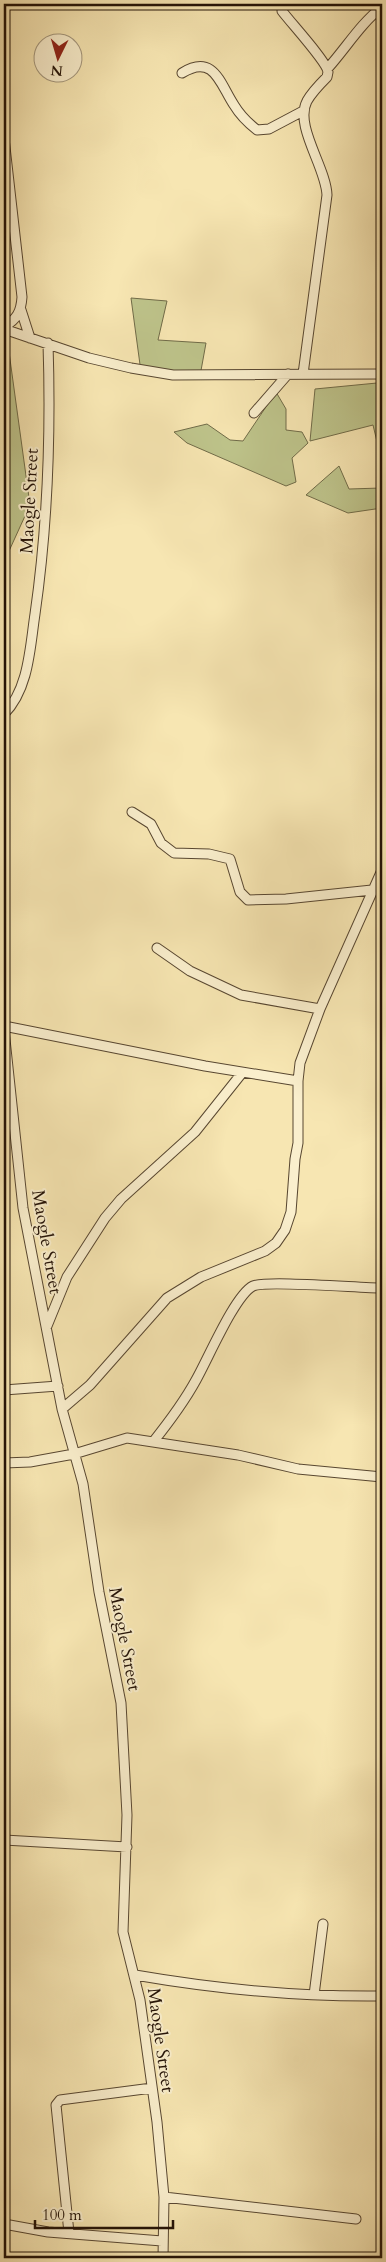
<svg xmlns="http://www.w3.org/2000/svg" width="386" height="2262" viewBox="0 0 386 2262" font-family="Cardo,serif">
  <rect width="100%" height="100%" fill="#f7e6b2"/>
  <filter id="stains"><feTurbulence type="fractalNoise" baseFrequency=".004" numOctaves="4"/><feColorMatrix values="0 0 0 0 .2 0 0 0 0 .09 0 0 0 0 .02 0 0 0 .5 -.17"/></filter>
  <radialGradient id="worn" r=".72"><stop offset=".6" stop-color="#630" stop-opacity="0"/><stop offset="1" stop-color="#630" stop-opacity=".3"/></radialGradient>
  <!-- green -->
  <path fill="#bec48b" stroke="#706b48" d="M131 298 167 301 158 340 206 343 200 376 141 372Z
    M4 350 9 352 30 505 4 562Z
    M377 383 382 388V508L348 513 306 495 339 466 349 489 381 488 379 450 373 425 310 441 315 389Z
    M276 392 286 409V430L302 432 308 443 292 458 296 482 286 486 187 443 174 432 207 424 230 440 243 441Z"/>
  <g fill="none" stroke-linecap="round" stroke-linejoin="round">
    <defs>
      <path id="minor" d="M282 11C291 23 327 62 328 72L327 77C320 84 312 92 307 101 294 126 326 167 327 195L303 374
        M328 68C346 48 361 23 382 7
        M182 73C214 53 220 84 234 105 240 115 248 123 257 130L269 129 303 111
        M4 138 22 297C21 312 17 319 4 327
        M21 310 30 338
        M4 329 89 358 131 368 173 375 382 374
        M254 413 288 374
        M4 714C29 689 30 647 35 614 48 523 51 435 48 343
        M132 812 151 824 161 843 174 853 209 854 230 859 240 892 248 900 286 899 372 890
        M157 948 190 971 241 995 320 1009
        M4 1026 205 1066 298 1081
        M4 1030 23 1208 62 1409 83 1484 99 1592 121 1703 127 1815 123 1932 140 2000 157 2122 164 2197 163 2258
        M47 1326 67 1277 105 1218 121 1199 195 1132 242 1073
        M4 1390 58 1386
        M62 1409 90 1385 167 1298 201 1277 265 1251 276 1243 285 1230 291 1212 295 1159 298 1143V1081L300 1063 320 1009 382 870
        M153 1442C169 1422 184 1402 196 1380 208 1359 235 1295 253 1286 265 1280 361 1288 382 1288
        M4 1463 30 1462 74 1454 127 1438 238 1455 298 1469 382 1477
        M4 1840 127 1847
        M135 1975C216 1989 300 1997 382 1996
        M314 1995 323 1924
        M164 2197 356 2219
        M4 2224 48 2232 162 2241
        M69 2233 56 2105 60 2100 152 2088"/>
    </defs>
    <!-- minor casing -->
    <use href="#minor" stroke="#584731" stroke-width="11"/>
    <!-- minor -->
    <use href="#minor" stroke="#faefcd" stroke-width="9"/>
  </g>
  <g text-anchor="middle" stroke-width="4" stroke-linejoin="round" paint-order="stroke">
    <!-- street labels -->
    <g font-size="18" fill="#231206" stroke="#faefcd">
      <text transform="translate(29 501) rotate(-87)" y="6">Maogle Street</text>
      <text transform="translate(47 1242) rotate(80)" y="6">Maogle Street</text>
      <text transform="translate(125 1639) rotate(79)" y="6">Maogle Street</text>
      <text transform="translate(161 2040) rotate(82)" y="6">Maogle Street</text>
    </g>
  </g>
  <!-- margin -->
  <rect width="386" height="2262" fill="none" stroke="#f7e6b2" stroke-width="20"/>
  <rect x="5" y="5" width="376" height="2252" fill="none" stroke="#231206" stroke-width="2.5"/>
  <rect x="10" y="10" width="366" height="2242" fill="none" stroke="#231206"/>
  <!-- north arrow -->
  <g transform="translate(58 58) rotate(185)"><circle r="24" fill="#faefcd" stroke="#a4977d"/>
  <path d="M0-4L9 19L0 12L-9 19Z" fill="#8f2418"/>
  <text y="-8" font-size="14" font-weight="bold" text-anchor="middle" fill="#231206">N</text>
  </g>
  <!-- scale -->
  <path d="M35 2220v8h138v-8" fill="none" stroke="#231206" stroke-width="2.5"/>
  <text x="42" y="2220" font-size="15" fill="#231206" stroke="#faefcd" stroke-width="4" paint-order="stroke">100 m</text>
  <rect width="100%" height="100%" filter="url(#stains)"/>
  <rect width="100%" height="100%" fill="url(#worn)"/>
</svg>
